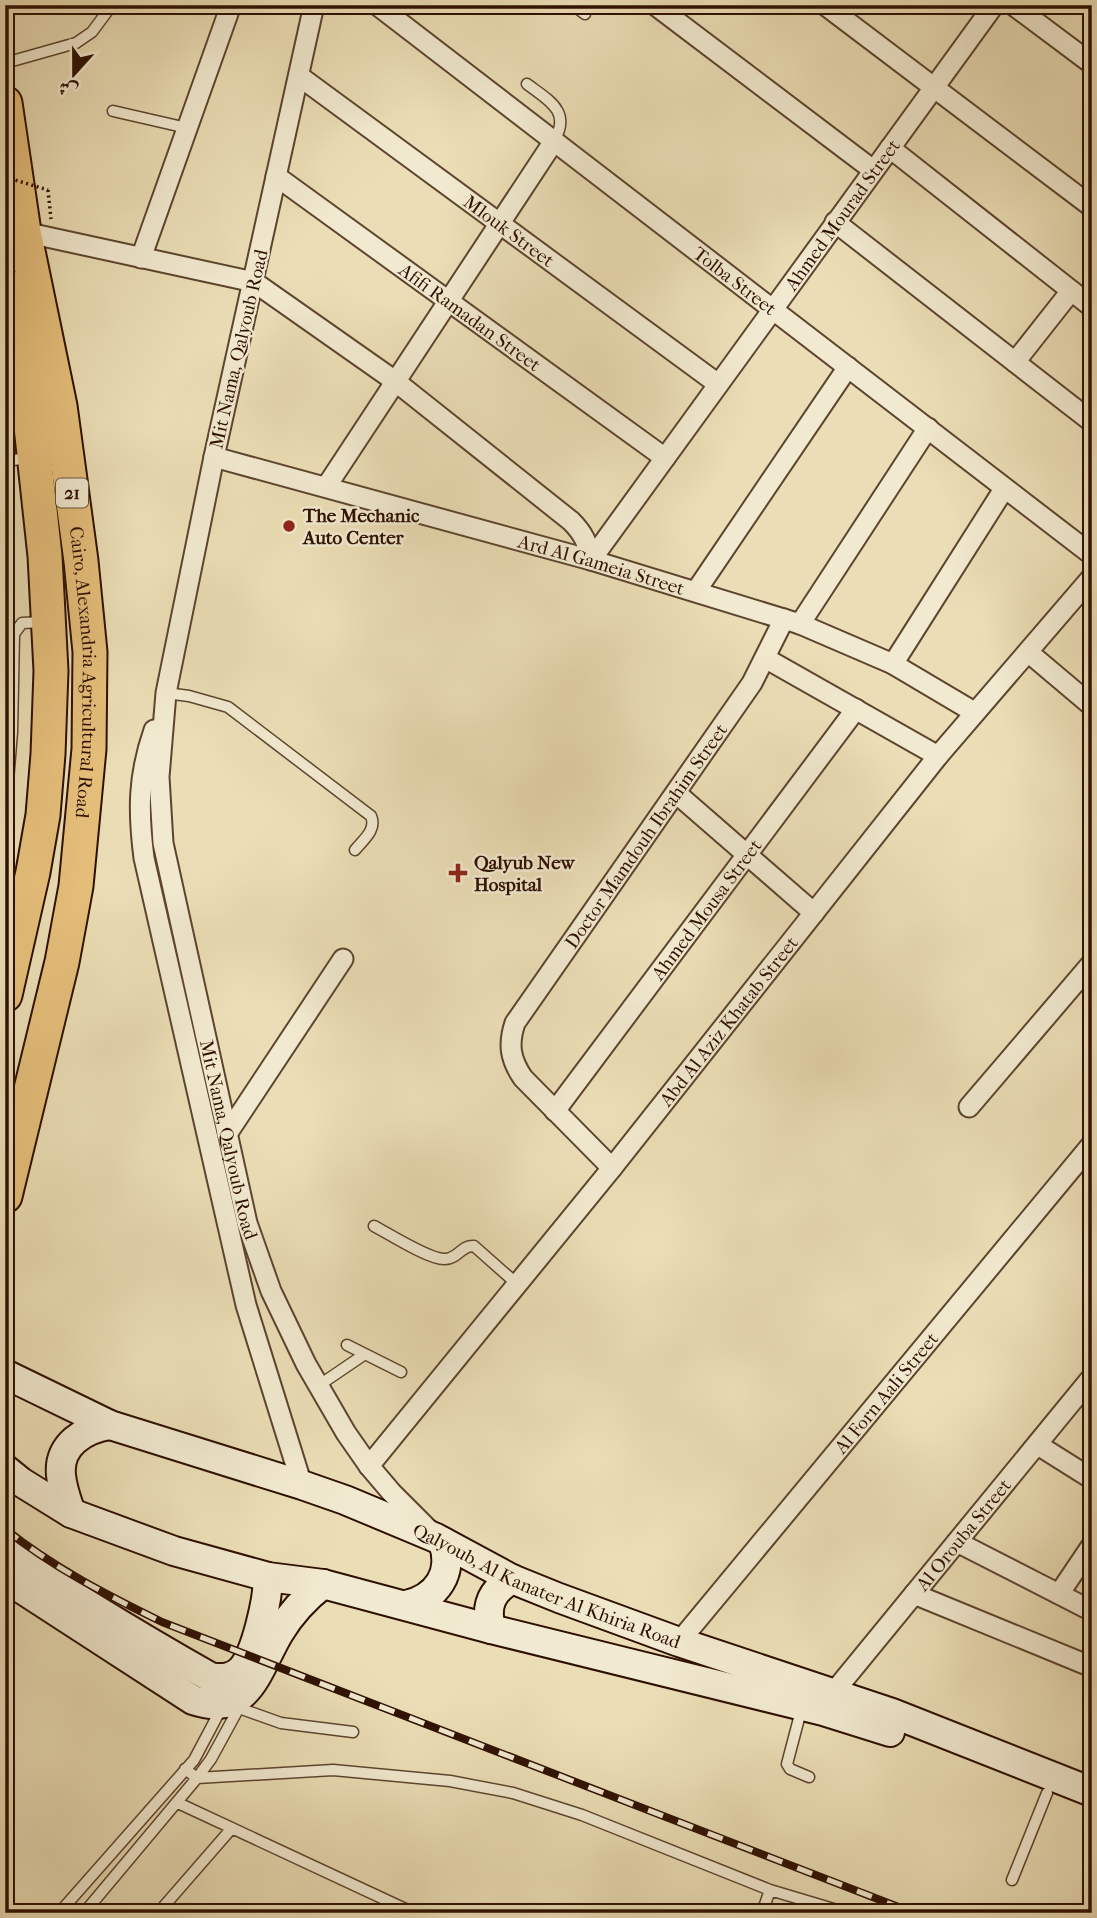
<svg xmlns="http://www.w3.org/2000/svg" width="1097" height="1918" viewBox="0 0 1097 1918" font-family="'IM FELL French Canon',Amiri,serif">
  <rect width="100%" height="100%" fill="#ebdeb6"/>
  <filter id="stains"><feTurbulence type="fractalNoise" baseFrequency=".00286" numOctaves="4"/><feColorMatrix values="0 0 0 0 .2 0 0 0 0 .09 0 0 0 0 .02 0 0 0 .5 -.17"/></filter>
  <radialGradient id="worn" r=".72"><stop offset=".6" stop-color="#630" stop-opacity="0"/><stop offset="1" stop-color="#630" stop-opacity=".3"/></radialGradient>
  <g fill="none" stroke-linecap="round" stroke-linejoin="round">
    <defs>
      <path id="service" d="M573 5 585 14
        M5 63 76 43 92 32 112 5
        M527 84C548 100 572 111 554 141
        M113 111 187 128
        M5 461 29 458
        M166 693 189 696 228 707 371 816C377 830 363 840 355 850
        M5 817 12 732 14 634 22 623 44 622
        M374 1226C389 1234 430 1260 445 1259 458 1259 461 1245 474 1246L517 1284
        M347 1345 401 1372
        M318 1386 365 1354
        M802 1707 787 1764 790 1769 809 1777
        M239 1708 281 1723 353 1732
        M185 1769 197 1778 333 1770 450 1781 513 1793 582 1815 770 1890 847 1913
        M178 1803 414 1913
        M1012 1880 1047 1793
        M59 1913 194 1760 221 1709
        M84 1913 197 1778 211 1759 241 1704
        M158 1913 232 1828
        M762 1913 770 1890"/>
      <g id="minor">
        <path id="s1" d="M314 5 214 457 166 693 159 777 163 843 247 1223 271 1291 306 1364 346 1433 369 1466 392 1493 430 1531"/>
        <path id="s2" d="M377 5 1092 555"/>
        <path d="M655 5 873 170"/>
        <path d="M825 5 1092 207"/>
        <path d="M1013 5 1092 64"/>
        <path id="s3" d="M299 76 718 384"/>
        <path d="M890 148 1092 307"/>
        <path id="s4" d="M276 176 665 458"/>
        <path d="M835 222 1092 422"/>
        <path d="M24 232 254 282 395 381 571 521C583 533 588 543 591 560"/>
        <path d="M141 258 231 5"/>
        <path d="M1015 362 1071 291"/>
        <path id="s5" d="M214 457 591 560 800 624 893 664 974 712"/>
        <path d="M326 487 554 141"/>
        <path id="s6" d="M591 560 994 5"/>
        <path d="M696 591 848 367"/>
        <path d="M800 624 928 428"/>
        <path d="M1028 652 1092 706"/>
        <path d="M765 658 938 756"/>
        <path d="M893 664 1004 489"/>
        <path d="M154 730C138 776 138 811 144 858L246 1305 302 1485"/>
        <path d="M676 793 814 913"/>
        <path d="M969 1107 1092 963"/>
        <path id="s7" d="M555 1111 856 709"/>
        <path d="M227 1134 343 959"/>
        <path id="s8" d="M612 1168 523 1078C510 1059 508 1044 515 1023L752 683 784 619"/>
        <path d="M1038 1445 1092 1479"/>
        <path id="s9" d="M369 1466 612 1168 938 756 1092 577"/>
        <path d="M957 1542 1092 1611"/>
        <path d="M914 1594 1092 1667"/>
        <path d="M1059 1594 1092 1545"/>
        <path id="s10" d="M679 1642 1092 1144"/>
        <path id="s11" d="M833 1693 1092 1377"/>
      </g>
      <g id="secondary">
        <path id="s12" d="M5 1374 110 1425 302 1485 345 1500 436 1538 512 1579 559 1598 679 1642 892 1713 1092 1792"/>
        <path d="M5 1469 21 1482 71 1513 174 1551 268 1577 323 1584 491 1629 823 1711 890 1732"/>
        <path d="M71 1513C67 1501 62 1488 61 1475 58 1445 84 1429 110 1425"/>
        <path d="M5 1551C72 1597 140 1637 210 1677 222 1679 232 1679 241 1670 256 1654 268 1599 268 1577"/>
        <path d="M5 1578 193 1700C249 1719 257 1670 279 1633 291 1613 305 1598 323 1584"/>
        <path d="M406 1605C437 1598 454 1573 443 1542"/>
        <path d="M491 1629C485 1606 491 1591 512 1579"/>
      </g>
      <g id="trunk">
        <path id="s13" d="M5 103 24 232 60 406 81 561 90 652 89 749 76 886 62 962 5 1196"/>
        <path d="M5 285 29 408 45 556 51 671 48 754 43 815 33 872 5 995"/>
      </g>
    </defs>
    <!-- service casing -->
    <use href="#service" stroke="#5d442e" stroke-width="13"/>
    <!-- minor casing -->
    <use href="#minor" stroke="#5d442e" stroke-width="23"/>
    <!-- secondary casing -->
    <use href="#secondary" stroke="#2e1001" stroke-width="32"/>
    <!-- trunk casing -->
    <use href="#trunk" stroke="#2e1001" stroke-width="37"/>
    <!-- path -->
    <path stroke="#2e1001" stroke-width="3.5" stroke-dasharray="2 3.5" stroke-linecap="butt" d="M48 190 51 219"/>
    <!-- service -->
    <use href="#service" stroke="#f2ead0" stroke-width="10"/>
    <!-- minor -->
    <use href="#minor" stroke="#f2ead0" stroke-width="19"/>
    <!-- secondary -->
    <use href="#secondary" stroke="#f2ead0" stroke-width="28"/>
    <!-- trunk -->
    <use href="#trunk" stroke="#e6bf7b" stroke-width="33"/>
    <defs>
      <path id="rail" d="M5 1529C54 1568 107 1595 162 1622L914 1913"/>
    </defs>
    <!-- rail casing -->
    <use href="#rail" stroke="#2e1001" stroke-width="8"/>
    <!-- rail -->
    <use href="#rail" stroke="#f2ead0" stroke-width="5" stroke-dasharray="16" stroke-linecap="butt"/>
    <!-- path-bridge -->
    <path stroke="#2e1001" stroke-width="3.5" stroke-dasharray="2 3.5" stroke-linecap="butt" d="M5 177 48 190"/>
  </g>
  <!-- markers -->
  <g fill="#8f2418" stroke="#f2ead0" stroke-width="2.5">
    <circle cx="289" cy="526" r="7"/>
    <path d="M454.5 862.5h7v7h7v7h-7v7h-7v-7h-7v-7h7z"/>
  </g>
  <g text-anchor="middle" stroke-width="5" stroke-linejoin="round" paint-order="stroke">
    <!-- shield labels -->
    <rect fill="#f2ead0" stroke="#69513f" stroke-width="2" x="56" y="478.5" width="32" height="29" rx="5"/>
    <g font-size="18" font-weight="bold" fill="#2e1001">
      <text x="72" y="499">21</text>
    </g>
    <!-- street labels -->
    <g font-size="19" fill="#2e1001" stroke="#f2ead0">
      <text dy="7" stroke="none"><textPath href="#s6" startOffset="427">Ahmed Mourad Street</textPath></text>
      <text dy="7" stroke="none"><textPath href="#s3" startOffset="261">Mlouk Street</textPath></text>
      <text dy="7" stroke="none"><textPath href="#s2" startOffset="452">Tolba Street</textPath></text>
      <text dy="7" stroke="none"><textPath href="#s4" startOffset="240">Afifi Ramadan Street</textPath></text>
      <text transform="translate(238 349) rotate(-77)" y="7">Mit Nama, Qalyoub Road</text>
      <text dy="7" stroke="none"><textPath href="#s5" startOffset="402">Ard Al Gameia Street</textPath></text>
      <text dy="7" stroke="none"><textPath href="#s13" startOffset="576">Cairo, Alexandria Agricultural Road</textPath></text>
      <text dy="7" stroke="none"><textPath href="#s8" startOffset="413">Doctor Mamdouh Ibrahim Street</textPath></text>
      <text dy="7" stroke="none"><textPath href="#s7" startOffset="252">Ahmed Mousa Street</textPath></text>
      <text dy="7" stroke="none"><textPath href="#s9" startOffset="572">Abd Al Aziz Khatab Street</textPath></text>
      <text dy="7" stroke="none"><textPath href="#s1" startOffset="1158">Mit Nama, Qalyoub Road</textPath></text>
      <text dy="7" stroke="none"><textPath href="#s10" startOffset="324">Al Forn Aali Street</textPath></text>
      <text dy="7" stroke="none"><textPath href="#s11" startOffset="205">Al Orouba Street</textPath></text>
      <text dy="7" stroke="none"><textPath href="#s12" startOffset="583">Qalyoub, Al Kanater Al Khiria Road</textPath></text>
    </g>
    <!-- poi labels -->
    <g font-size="19" font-weight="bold" fill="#2e1001" stroke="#f2ead0" text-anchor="start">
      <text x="303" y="522">The Mechanic<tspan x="303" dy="22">Auto Center</tspan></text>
      <text x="474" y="869">Qalyub New<tspan x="474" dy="22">Hospital</tspan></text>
    </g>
  </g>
  <!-- margin -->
  <rect width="1097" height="1918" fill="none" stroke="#ebdeb6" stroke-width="28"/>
  <rect x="7" y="7" width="1083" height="1904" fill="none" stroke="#2e1001" stroke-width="3.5"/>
  <rect x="14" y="14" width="1069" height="1890" fill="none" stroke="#2e1001" stroke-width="2"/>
  <!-- north arrow -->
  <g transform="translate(74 74) rotate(201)" stroke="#f2ead0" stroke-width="5" paint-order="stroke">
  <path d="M0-5L12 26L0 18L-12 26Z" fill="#2e1001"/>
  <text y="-10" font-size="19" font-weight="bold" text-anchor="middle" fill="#2e1001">ش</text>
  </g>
  <rect width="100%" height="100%" filter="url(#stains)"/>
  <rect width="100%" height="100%" fill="url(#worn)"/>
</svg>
